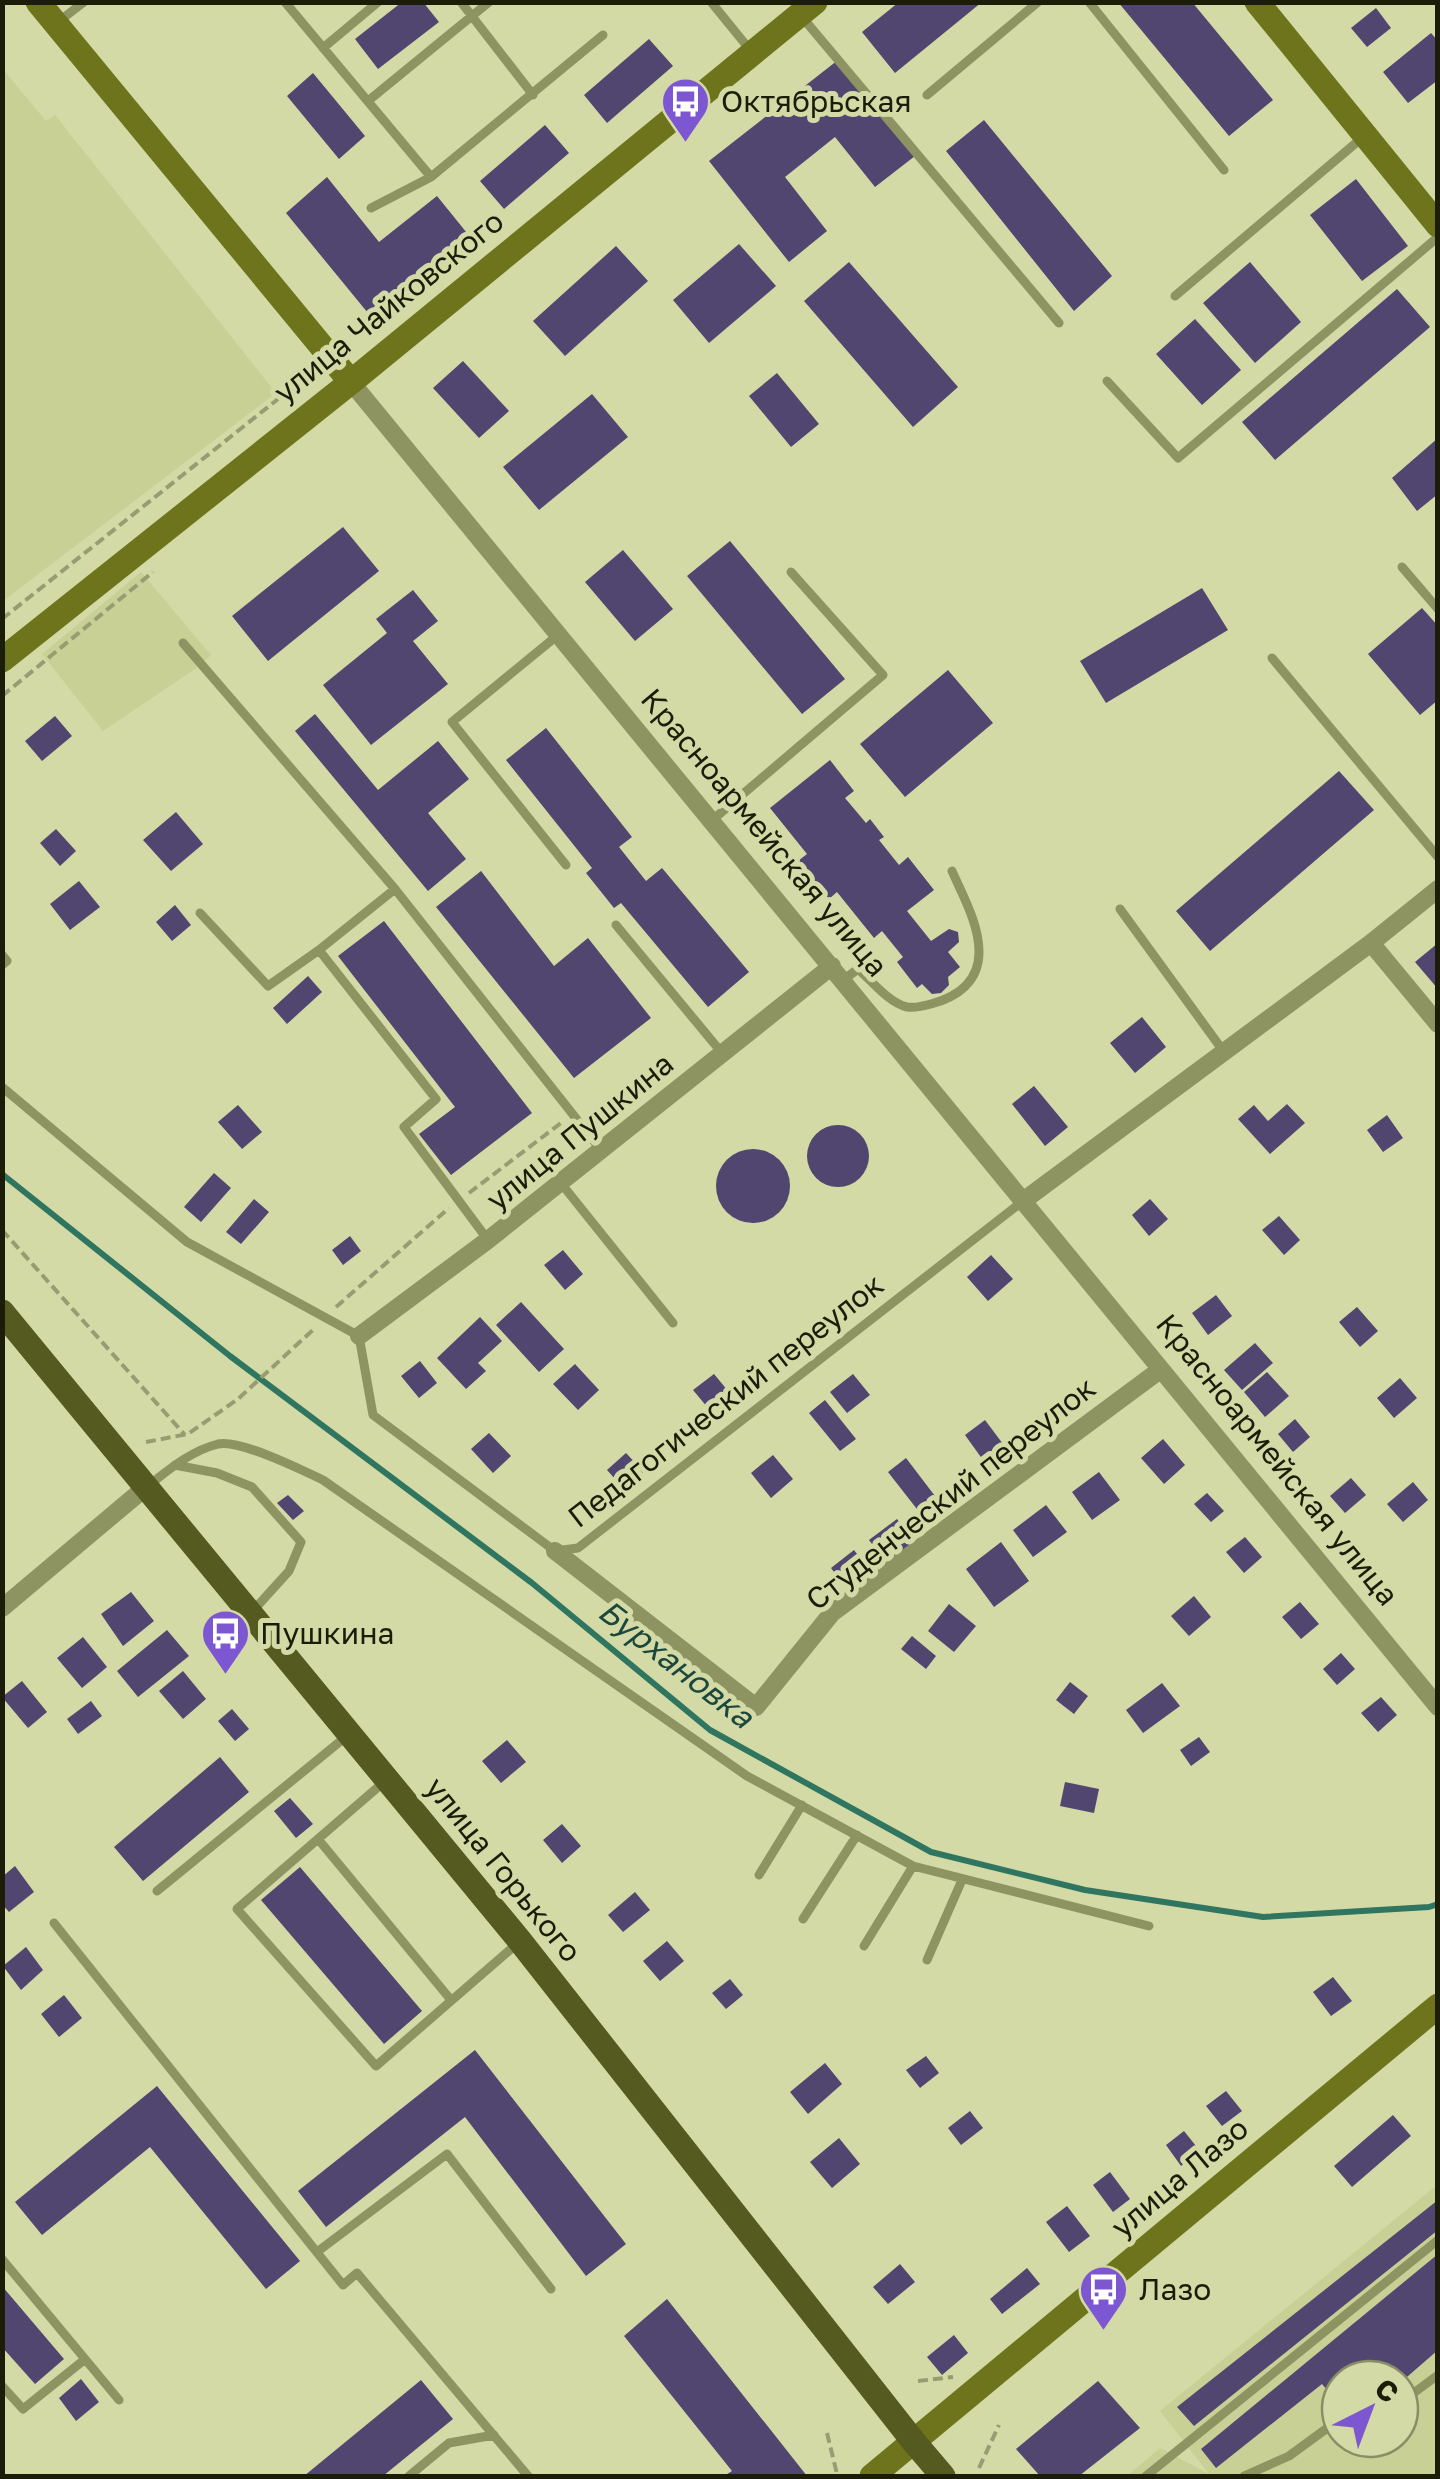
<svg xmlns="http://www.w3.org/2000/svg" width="1440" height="2479" viewBox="0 0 1440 2479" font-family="'Golos Text',sans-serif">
  <rect width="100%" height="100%" fill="#d3daa6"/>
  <!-- built -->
  <path fill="#c8d095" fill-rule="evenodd" d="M2 68 46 121 55 115 276 393 3 601Z
    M141 572 211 655 195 669 103 731 42 654Z
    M1437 2185V2476H1127L1160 2448 1209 2474 1160 2411ZM1340 2379H1400V2439H1340Z"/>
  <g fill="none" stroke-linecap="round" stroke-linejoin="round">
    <!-- stream -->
    <path stroke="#2f755f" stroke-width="6" d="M2 1174 230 1356 532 1583 710 1730 931 1852 1085 1890 1263 1917 1429 1907 1438 1904"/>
  </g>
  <!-- building -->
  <path fill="#504670" d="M402 2H423L439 22 378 69 355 39Z
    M899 2H982L895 73 862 32Z
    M1118 2H1192L1273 100 1229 136Z
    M1376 8 1391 28 1367 47 1351 28Z
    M1431 33 1438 41V80L1408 103 1383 72Z
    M649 39 673 66 607 123 584 95Z
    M838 60 915 156 875 187 835 137 785 177 827 231 789 262 709 161Z
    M313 73 365 136 339 159 287 96Z
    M984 120 1112 276 1074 311 946 151Z
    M545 125 569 153 504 209 480 181Z
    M327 177 379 242 437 196 471 238 372 318 286 213Z
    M1356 179 1408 246 1362 281 1310 215Z
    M739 244 776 286 709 343 673 300Z
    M616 246 648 281 565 356 533 321Z
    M849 262 958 387 913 427 804 301Z
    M1250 262 1301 322 1255 363 1203 303Z
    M1397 289 1430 327 1275 460 1242 422Z
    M1195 319 1241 370 1202 405 1156 354Z
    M463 361 509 411 479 438 433 388Z
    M777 373 819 424 791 447 749 396Z
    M592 394 628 437 539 510 503 467Z
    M1438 438V494L1417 511 1392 478Z
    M343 527 379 571 268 661 232 616Z
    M730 541 845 679 802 714 687 576Z
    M623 550 673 609 635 641 585 582Z
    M1202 588 1228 630 1106 703 1080 661Z
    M413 590 438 621 413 641 448 684 371 745 323 685 387 633 376 619Z
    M1422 608 1438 626V700L1420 715 1368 654Z
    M948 670 993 723 905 797 860 744Z
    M315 714 378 790 438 741 469 779 428 813 466 859 428 891 295 731Z
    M55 716 72 736 42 761 25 741Z
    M546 728 632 837 619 847 646 881 662 868 749 972 708 1007 621 903 614 908 586 873 592 868 506 760Z
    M830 760 854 791 845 798 866 823 870 819 884 837 879 840 899 865 908 857 934 890 907 911 931 941 949 929 958 932 959 942 948 952 960 967 948 977 949 985 941 993 932 994 922 984 917 988 897 962 903 957 882 931 874 938 837 892 829 899 798 861 807 854 770 808Z
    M1339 771 1374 810 1210 951 1176 911Z
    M176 812 203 844 171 871 143 840Z
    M56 829 76 851 60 866 40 843Z
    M481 871 554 966 588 938 651 1018 574 1078 436 907Z
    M79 881 100 907 70 930 50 904Z
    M175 905 191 925 172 941 156 922Z
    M384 921 532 1113 451 1175 419 1134 455 1107 338 956Z
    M1438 943V989L1415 962Z
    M308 976 322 992 287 1024 273 1008Z
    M1142 1017 1166 1047 1135 1073 1110 1043Z
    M1034 1086 1068 1127 1045 1146 1012 1104Z
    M1287 1104 1305 1123 1270 1154 1238 1119 1254 1105 1268 1121Z
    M238 1105 262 1132 242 1149 218 1122Z
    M1387 1115 1403 1138 1383 1152 1367 1130Z
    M807 1156a31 31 0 1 1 62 0a31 31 0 1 1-62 0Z
    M716 1186a37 37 0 1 1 74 0a37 37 0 1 1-74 0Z
    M214 1173 231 1188 201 1222 184 1207Z
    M254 1199 269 1212 241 1244 226 1232Z
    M1150 1199 1168 1219 1149 1236 1132 1215Z
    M1279 1216 1300 1240 1284 1255 1262 1230Z
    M350 1236 361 1251 343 1265 332 1250Z
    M563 1250 583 1274 565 1290 544 1265Z
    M991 1255 1013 1279 988 1301 967 1277Z
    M1216 1295 1232 1316 1208 1335 1192 1313Z
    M521 1302 564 1349 539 1372 496 1325Z
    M1357 1307 1378 1331 1360 1347 1339 1322Z
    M480 1317 502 1341 478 1363 486 1371 466 1389 437 1358Z
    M1255 1343 1273 1363 1242 1390 1224 1370Z
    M420 1361 437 1383 419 1398 401 1376Z
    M575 1364 599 1390 578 1410 553 1384Z
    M1267 1372 1289 1396 1265 1417 1244 1392Z
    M714 1374 733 1397 713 1414 693 1390Z
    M853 1374 870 1395 847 1413 830 1392Z
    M1400 1378 1417 1398 1394 1418 1377 1398Z
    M825 1400 856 1439 840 1451 809 1413Z
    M1295 1419 1310 1437 1293 1452 1278 1434Z
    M985 1420 1009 1452 988 1467 965 1435Z
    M489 1433 511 1456 493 1473 471 1449Z
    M1163 1439 1185 1465 1164 1484 1141 1458Z
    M626 1453 644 1472 625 1490 607 1470Z
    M773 1455 793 1479 771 1498 751 1473Z
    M906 1458 938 1500 920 1513 888 1472Z
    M1099 1472 1120 1500 1092 1520 1072 1492Z
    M1351 1478 1366 1495 1345 1513 1330 1496Z
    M1413 1482 1428 1500 1403 1522 1387 1504Z
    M1207 1493 1224 1511 1211 1522 1194 1504Z
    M288 1495 304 1511 293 1520 277 1503Z
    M1046 1505 1067 1532 1033 1557 1013 1530Z
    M897 1519 915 1544 887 1564 869 1540Z
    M1245 1537 1262 1557 1244 1573 1226 1552Z
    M1001 1542 1029 1581 994 1607 966 1569Z
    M854 1550 873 1575 849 1593 831 1568Z
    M131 1592 154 1621 123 1646 101 1614Z
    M1194 1596 1211 1617 1189 1636 1171 1616Z
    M1300 1602 1319 1624 1301 1639 1282 1617Z
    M949 1604 976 1626 954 1652 928 1631Z
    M167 1630 189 1656 138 1697 117 1671Z
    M912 1636 936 1656 926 1669 901 1649Z
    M83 1637 107 1667 82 1688 57 1658Z
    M1341 1653 1355 1669 1337 1685 1323 1669Z
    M183 1671 206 1699 183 1719 159 1691Z
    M22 1681 47 1712 28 1728 2 1697Z
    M1070 1682 1088 1696 1074 1714 1056 1700Z
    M1162 1683 1180 1706 1143 1733 1126 1710Z
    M1381 1697 1397 1715 1378 1732 1361 1713Z
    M91 1701 102 1716 78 1734 67 1719Z
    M232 1709 249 1729 235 1741 218 1721Z
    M1199 1737 1210 1752 1191 1766 1180 1750Z
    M507 1740 526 1762 501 1783 482 1761Z
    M220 1757 249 1792 143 1881 114 1847Z
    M1065 1782 1099 1789 1094 1813 1060 1806Z
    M290 1798 313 1824 296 1838 274 1811Z
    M562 1824 581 1846 562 1863 543 1840Z
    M15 1866 34 1892 9 1912 2 1904V1877Z
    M300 1867 422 2011 384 2044 261 1900Z
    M635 1892 650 1910 623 1932 608 1915Z
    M667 1941 684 1961 660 1981 643 1961Z
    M26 1947 43 1970 21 1990 3 1966Z
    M1333 1977 1352 2001 1331 2016 1313 1992Z
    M730 1979 743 1995 726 2009 712 1993Z
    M64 1995 82 2018 59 2037 41 2014Z
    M475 2050 626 2244 586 2276 465 2117 326 2227 298 2191Z
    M926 2056 939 2073 920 2088 906 2070Z
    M825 2063 842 2084 808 2114 790 2092Z
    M157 2086 300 2261 266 2289 150 2147 42 2235 15 2202Z
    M1226 2091 1242 2111 1222 2126 1206 2106Z
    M970 2111 983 2128 961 2145 948 2128Z
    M1393 2115 1411 2136 1352 2187 1334 2166Z
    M1184 2131 1200 2151 1181 2166 1166 2145Z
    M839 2138 860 2164 832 2188 810 2162Z
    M1110 2172 1130 2199 1113 2212 1093 2185Z
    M1438 2200V2230L1194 2426 1177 2407Z
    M1067 2206 1090 2236 1069 2252 1046 2222Z
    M1438 2254V2350L1400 2383V2379H1340V2405L1322 2384 1216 2468 1201 2449Z
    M900 2264 915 2282 888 2304 873 2287Z
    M1027 2268 1040 2284 1002 2314 990 2299Z
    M2 2286 64 2359 35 2384 2 2347Z
    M667 2299 807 2476H724L732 2471 624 2336Z
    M954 2335 968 2353 942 2375 927 2357Z
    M81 2379 99 2402 76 2421 59 2398Z
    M421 2380 453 2419 383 2476H304Z
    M1098 2381 1140 2428 1079 2476H1040L1016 2449Z"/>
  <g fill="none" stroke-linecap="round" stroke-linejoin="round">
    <!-- path -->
    <path stroke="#979d73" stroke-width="4" stroke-dasharray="10 5" stroke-linecap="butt" d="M2 619 278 399
      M2 696 153 572
      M469 1193 561 1123
      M2 1230 185 1435
      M336 1307 449 1208
      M146 1442 188 1434 238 1399 315 1328
      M918 2381 953 2377
      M827 2433 837 2474
      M979 2468 999 2425"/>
    <!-- lane -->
    <path stroke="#8e9461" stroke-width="9" d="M285 2 431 177
      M461 2 533 95
      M711 2 751 51
      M1089 2 1224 170
      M802 17 1059 323
      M58 22 84 2
      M323 48 378 2
      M927 95 1038 2
      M368 101 489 2
      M371 208 431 177 603 35
      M1175 296 1363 137
      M1107 381 1178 458 1438 237
      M1402 567 1438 609
      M558 635 452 722 566 865
      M183 643 395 889 601 1150
      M1272 658 1438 857
      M710 822 883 675 791 572
      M395 889 319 950 436 1099 404 1127 488 1240
      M1120 909 1224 1052
      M200 913 268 986 319 950
      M616 925 722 1053
      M2 955 7 961 2 965
      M843 980 858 969C872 981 889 1003 907 1007 914 1008 924 1006 931 1004 957 997 979 982 979 952 979 924 963 896 952 871
      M2 1087 187 1242 359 1336 373 1415 555 1551 578 1548 1023 1201
      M560 1182 673 1323
      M175 1465 217 1473 252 1487 301 1542 289 1571 251 1613
      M149 1485C171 1468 191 1451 218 1444 240 1439 302 1470 323 1480L747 1776 913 1866 1149 1926
      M385 1781 237 1909 376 2066 519 1942
      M318 1839 451 2000
      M759 1875 802 1805
      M157 1891 348 1735
      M803 1919 857 1835
      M54 1923 343 2285 357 2273 528 2476
      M864 1946 913 1866
      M927 1960 962 1880
      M317 2252 447 2154 551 2289
      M2 2259 119 2400
      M2 2386 23 2409 84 2360
      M1400 2403 1438 2375
      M409 2476 449 2443 494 2435
      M1146 2476 1438 2240
      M1244 2476 1289 2456 1326 2429 1340 2432"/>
    <!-- street -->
    <path stroke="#8e9461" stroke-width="18" d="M351 382 1438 1707
      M1371 943 1438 1024
      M1023 1201 1371 943 1438 889
      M359 1336 488 1240 832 966
      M555 1551 756 1707 832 1613 1160 1370
      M2 1608 146 1487"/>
    <!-- secondary -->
    <path stroke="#6d741c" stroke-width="25" d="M38 2 351 382
      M1257 2 1438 225
      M2 660 351 382 815 2
      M872 2476 1438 2006"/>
    <!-- primary -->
    <path stroke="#555a20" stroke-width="25" d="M2 1312 520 1941 914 2442 943 2476"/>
  </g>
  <!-- icons -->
  <defs>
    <symbol id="bus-pin" viewBox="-11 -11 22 30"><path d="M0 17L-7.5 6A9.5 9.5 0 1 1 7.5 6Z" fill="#7d57d1" stroke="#d3daa6"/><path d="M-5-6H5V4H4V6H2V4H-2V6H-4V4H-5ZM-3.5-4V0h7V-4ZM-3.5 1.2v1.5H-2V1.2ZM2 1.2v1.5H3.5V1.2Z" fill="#fff"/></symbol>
  </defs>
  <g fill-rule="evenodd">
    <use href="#bus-pin" x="658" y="74" width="55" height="75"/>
    <use href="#bus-pin" x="198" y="1606" width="55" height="75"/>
    <use href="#bus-pin" x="1076" y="2262" width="55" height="75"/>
  </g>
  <g text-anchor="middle" stroke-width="10" stroke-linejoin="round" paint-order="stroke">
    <!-- poi labels -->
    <g font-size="30" fill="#1b1d09" stroke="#d3daa6" text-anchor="start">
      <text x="721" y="112">Октябрьская</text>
      <text x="260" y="1644">Пушкина</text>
      <text x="1139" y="2300">Лазо</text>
    </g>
    <!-- street labels -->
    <g font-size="30" fill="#1b1d09" stroke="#d3daa6">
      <text transform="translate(389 307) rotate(-39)" y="10">улица Чайковского</text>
      <text transform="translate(764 833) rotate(50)" y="10">Красноармейская улица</text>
      <text transform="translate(580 1132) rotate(-39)" y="10">улица Пушкина</text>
      <text transform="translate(726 1401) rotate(-38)" y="10">Педагогический переулок</text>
      <text transform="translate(1277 1460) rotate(51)" y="10">Красноармейская улица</text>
      <text transform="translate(951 1494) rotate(-38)" y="10">Студенческий переулок</text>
      <text transform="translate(503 1870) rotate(51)" y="10">улица Горького</text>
      <text transform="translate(1180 2178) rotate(-40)" y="10">улица Лазо</text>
    </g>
    <!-- water labels -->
    <g font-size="32" font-style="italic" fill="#1c473c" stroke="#d3daa6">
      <text transform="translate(676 1664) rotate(38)" y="11">Бурхановка</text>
    </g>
  </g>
  <!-- border -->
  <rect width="1440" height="2479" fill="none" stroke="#1b1d09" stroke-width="10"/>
  <!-- north arrow -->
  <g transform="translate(1370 2409) rotate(42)"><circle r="48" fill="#d3daa6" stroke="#898e67" stroke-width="2.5"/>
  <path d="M0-8L18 38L0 25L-18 38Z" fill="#7d57d1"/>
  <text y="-15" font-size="28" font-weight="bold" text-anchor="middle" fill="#1b1d09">С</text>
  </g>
</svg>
